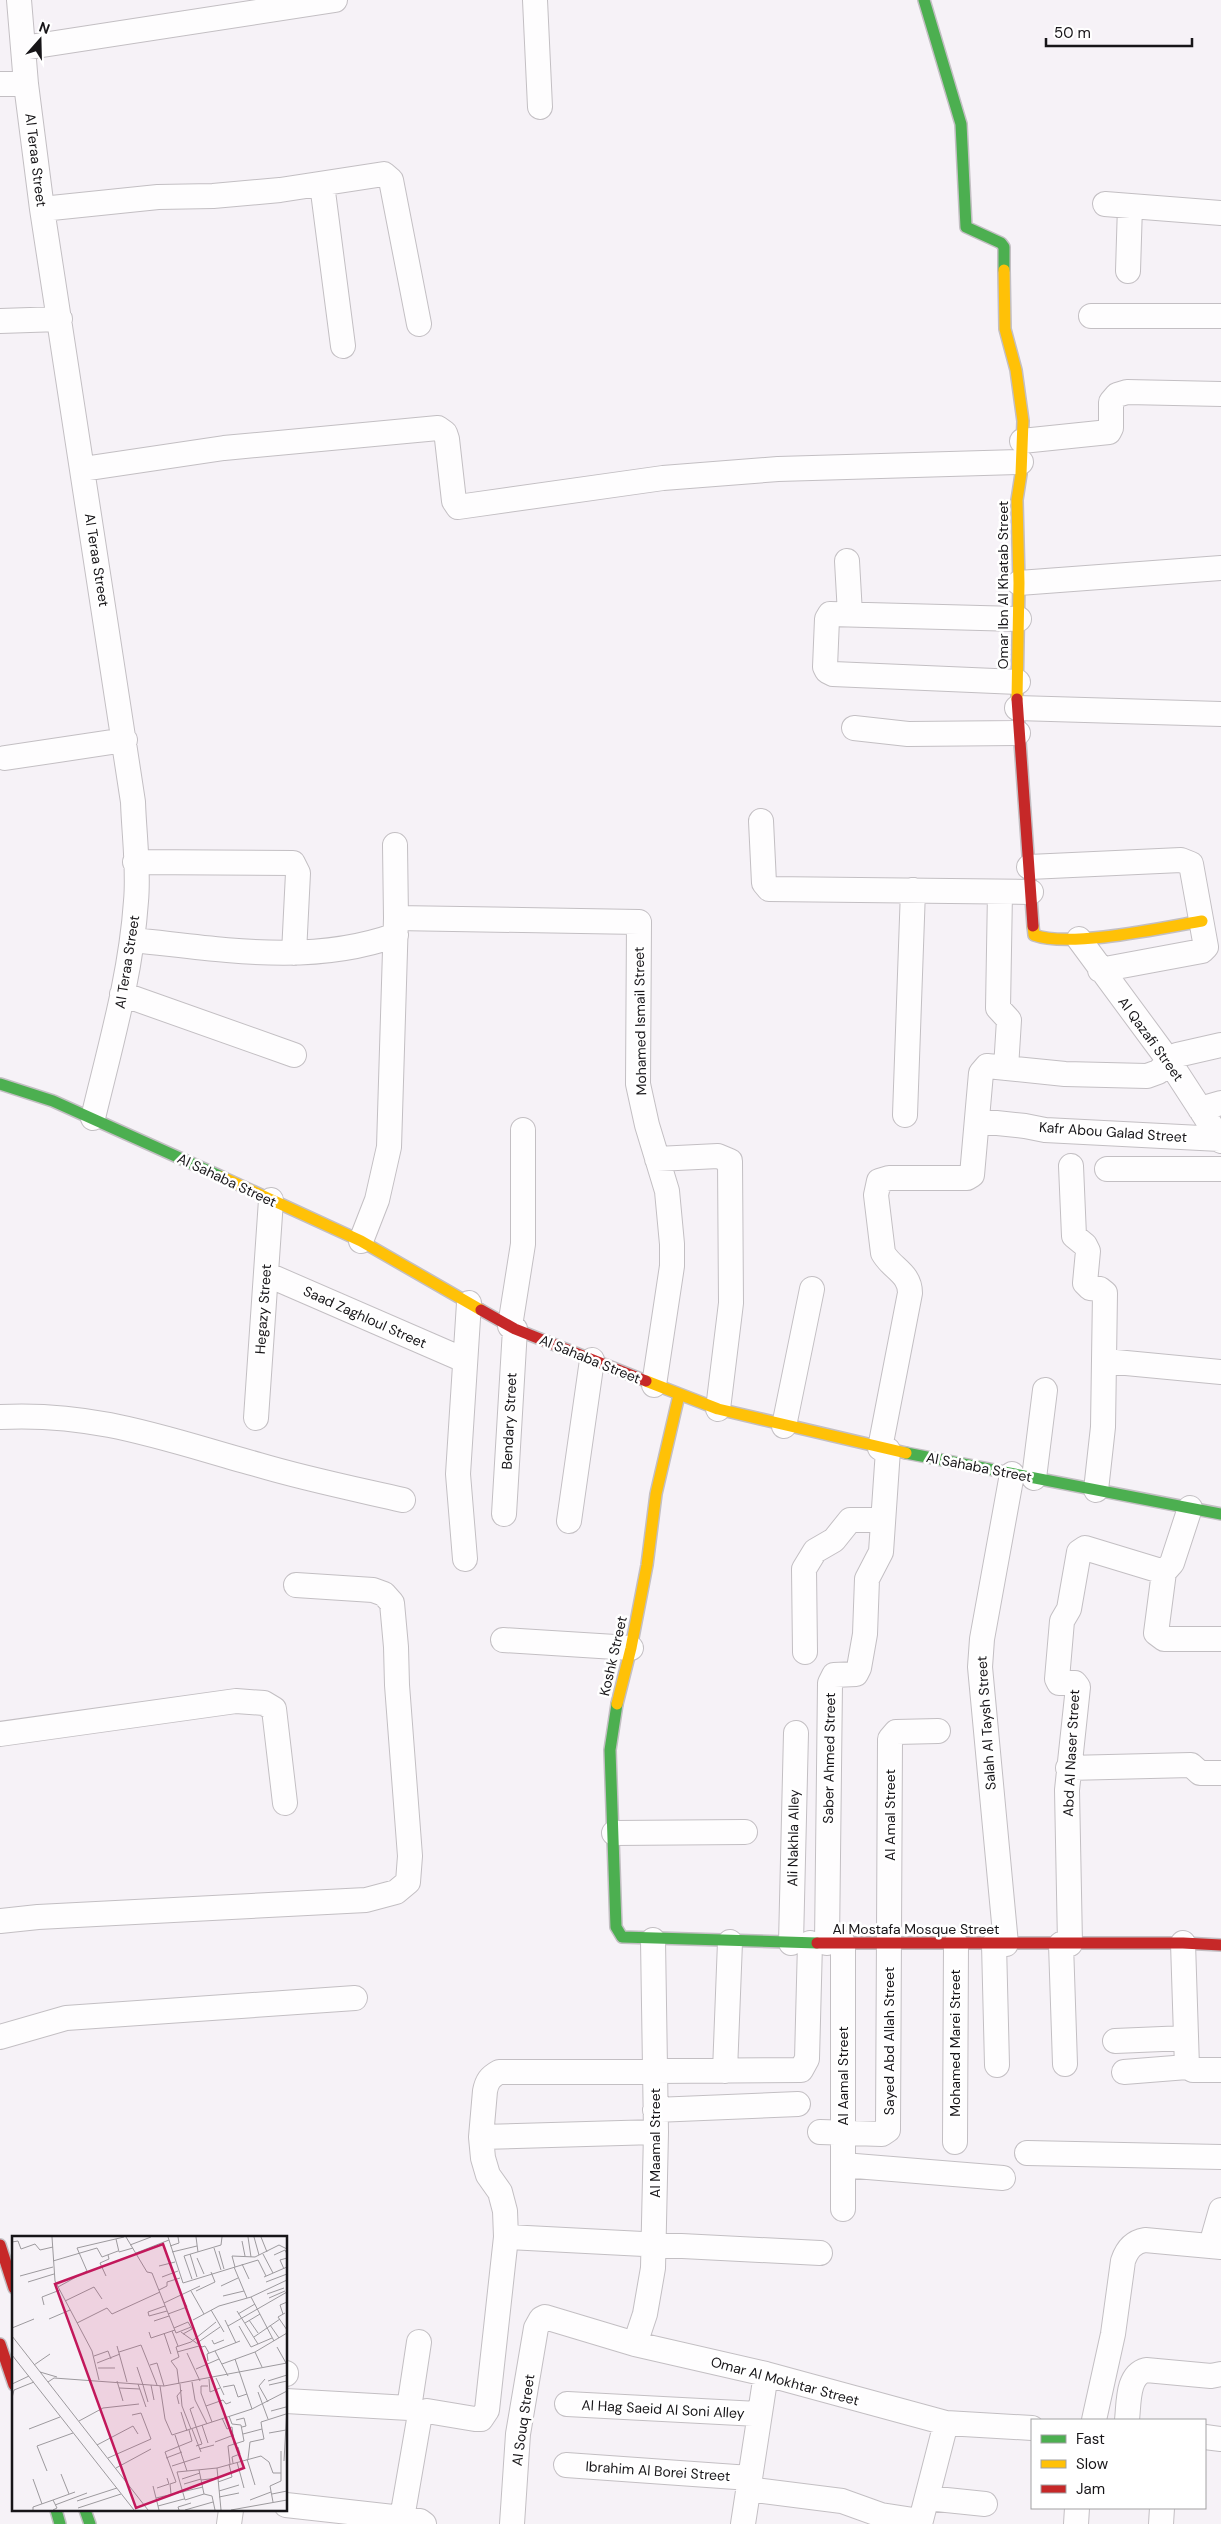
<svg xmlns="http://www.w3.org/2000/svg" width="1221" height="2524" viewBox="0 0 1221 2524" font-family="'DM Sans',sans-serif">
  <rect width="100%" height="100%" fill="#f6f2f7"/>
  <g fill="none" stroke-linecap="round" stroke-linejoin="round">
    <defs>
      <path id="street" d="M19 0 26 84 42 209 133 802C134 834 139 869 136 901 131 975 110 1047 93 1118
        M535 0 540 107
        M23 48 335 0
        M0 84H26
        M322 184 343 346
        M1105 204 1221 213
        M42 209 158 197 213 196 280 190 384 174 391 180 419 324
        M1128 271 1130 206
        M1091 316H1221
        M0 321 60 319
        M1022 441 1109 432 1111 428V402L1117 395 1127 392 1221 394
        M83 469 224 448 438 428 445 433 447 439 454 501 458 507 663 478 778 469 1021 462
        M847 561 850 614
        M1019 583 1221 568
        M1018 682 833 674 827 671 825 667 827 619 830 614 1019 619
        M1017 708 1221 714
        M854 728 908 734 1018 733
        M5 758 125 740
        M761 821 764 883 769 889 1031 892
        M135 862 293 863 298 873 294 953
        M1029 867 1181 860 1191 864 1206 947 1202 951 1100 970
        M1000 892 998 1008 1009 1020 1006 1068
        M396 918 639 922 638 1084 647 1125 667 1191 672 1244V1266L654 1385
        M1079 939 1169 1061 1221 1141
        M133 940C221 949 310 966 396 935
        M122 994 294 1055
        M1200 1109 1221 1103
        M905 1115 913 890
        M978 1121 1025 1126 1045 1130 1220 1139
        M657 1159 718 1156 730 1161 731 1303 718 1409
        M1071 1166 1074 1236 1085 1245 1088 1251 1085 1283 1090 1288 1100 1289 1105 1293 1103 1427 1096 1490
        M1107 1169H1221
        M361 1241 377 1200 389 1147 396 918 395 845
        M266 1274 464 1360
        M510 1326 523 1244V1130
        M1105 1361 1221 1372
        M0 1417C97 1412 168 1440 259 1465 306 1479 355 1489 403 1500
        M256 1418 271 1200
        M784 1426 812 1289
        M880 1448 910 1293C910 1273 892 1269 883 1253L876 1195 879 1181 889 1178H967L972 1175 981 1073 987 1066 1065 1074 1147 1076 1158 1072 1177 1055 1221 1045
        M1034 1478 1045 1390
        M1190 1508 1172 1563 1164 1572 1156 1633 1164 1639H1221
        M504 1514 515 1329
        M569 1521 592 1360
        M465 1559 458 1474 469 1303
        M503 1640 631 1648
        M805 1652 804 1569 815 1551 834 1540 850 1520H883
        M0 1734 236 1701 264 1703 274 1709 285 1803
        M1068 1768 1191 1765 1200 1773H1221
        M614 1833 745 1832
        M0 1921 38 1917 366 1900 396 1892 408 1882 410 1856 397 1685 396 1647 392 1603 384 1594 373 1590 296 1585
        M791 1943 796 1733
        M827 1943 830 1683 834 1675 856 1674 859 1668 865 1634 867 1579 881 1552 888 1450
        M843 1943V2209
        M1183 1943 1187 2067 1193 2070H1221
        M994 1944 997 2065
        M1006 1944 980 1667 982 1639 1012 1474
        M1061 1944 1065 2064
        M1070 1944 1067 1790 1078 1687 1075 1683H1059L1057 1679 1062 1621 1069 1609 1079 1552 1085 1548 1164 1572
        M0 2037 66 2018 355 1998
        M1115 2041 1186 2038
        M725 2071 730 1942
        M1124 2072 1187 2067
        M655 2110 798 2104
        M820 2132 882 2134 888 2130 890 1739 896 1732 938 1731
        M481 2137 656 2132
        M955 2142 956 1944
        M1027 2153 1221 2157
        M843 2165 1003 2178
        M506 2237 820 2253
        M1211 2245 1221 2210
        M635 2344 645 2314 653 2268 656 2132 653 1940
        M286 2374V2373
        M286 2401 409 2408 419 2342
        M567 2404 758 2414
        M1094 2420 1113 2334 1123 2261C1127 2249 1133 2242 1145 2240L1221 2247
        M1127 2420C1129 2403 1127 2375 1146 2370L1211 2376 1221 2374
        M1205 2437 1221 2439
        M566 2465 750 2478
        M748 2489 842 2501 881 2515 920 2521
        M927 2498 985 2504
        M286 2505 402 2518 420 2521 424 2524
        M402 2518 420 2414 427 2411 475 2419H481L487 2410 506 2237 505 2211 500 2192 488 2175 483 2158 481 2137 485 2091C487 2081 490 2077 499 2072L801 2070 807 2059 810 1943
        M229 2524 231 2510
        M512 2524 518 2434 536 2328 541 2319 545 2317 635 2344 766 2374 946 2423 1032 2428
        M743 2524 766 2374
        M920 2524 946 2423
        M1076 2524 1077 2508
        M1161 2524 1162 2508"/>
      <path id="fast" d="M924 0 961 124 966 227 1001 243 1004 247V270
        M0 1084 53 1101 222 1177
        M906 1453 1221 1514
        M617 1704 610 1750 616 1927 622 1937 817 1943
        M56 2510 60 2524
        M85 2510 90 2524"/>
      <path id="slow" d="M1004 270 1005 329 1016 370 1023 421 1021 474 1017 500 1019 583 1017 699
        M1033 926 1034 935C1069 948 1162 928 1202 921
        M222 1177 361 1241 481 1310
        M646 1381 718 1409 906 1453
        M617 1704 631 1648 647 1565 656 1494 679 1395"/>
      <path id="jam" d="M1017 699 1033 926
        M481 1310 515 1329 646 1381
        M817 1943H1183L1221 1945
        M0 2245 14 2288
        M0 2344 14 2385"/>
    </defs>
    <!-- street casing -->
    <use href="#street" stroke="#c3bfc3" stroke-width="26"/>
    <!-- fast casing -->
    <use href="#fast" stroke="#c3bfc3" stroke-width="14"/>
    <!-- slow casing -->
    <use href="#slow" stroke="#c3bfc3" stroke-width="14"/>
    <!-- jam casing -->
    <use href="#jam" stroke="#c3bfc3" stroke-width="14"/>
    <!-- street -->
    <use href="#street" stroke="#fefdfe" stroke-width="24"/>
    <!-- fast -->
    <use href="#fast" stroke="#4caf50" stroke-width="11"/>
    <!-- slow -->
    <use href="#slow" stroke="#ffc107" stroke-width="11"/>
    <!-- jam -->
    <use href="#jam" stroke="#c62828" stroke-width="11"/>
  </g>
  <g text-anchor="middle" stroke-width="5" stroke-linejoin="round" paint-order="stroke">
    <!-- street labels -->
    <g font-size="14" fill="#171518" stroke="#fff">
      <text transform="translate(36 160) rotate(83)" y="5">Al Teraa Street</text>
      <text transform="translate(97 560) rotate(81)" y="5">Al Teraa Street</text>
      <text transform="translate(1003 585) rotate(-90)" y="5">Omar Ibn Al Khatab Street</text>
      <text transform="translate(127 962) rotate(-81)" y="5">Al Teraa Street</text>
      <text transform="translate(640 1021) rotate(-91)" y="5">Mohamed Ismail Street</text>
      <text transform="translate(1151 1039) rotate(54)" y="5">Al Qazafi Street</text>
      <text transform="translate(1113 1132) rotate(4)" y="5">Kafr Abou Galad Street</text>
      <text transform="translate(227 1180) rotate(25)" y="5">Al Sahaba Street</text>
      <text transform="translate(263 1309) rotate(-86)" y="5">Hegazy Street</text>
      <text transform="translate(365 1317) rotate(24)" y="5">Saad Zaghloul Street</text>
      <text transform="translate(590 1359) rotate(22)" y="5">Al Sahaba Street</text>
      <text transform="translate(509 1421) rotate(-87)" y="5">Bendary Street</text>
      <text transform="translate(979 1467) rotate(11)" y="5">Al Sahaba Street</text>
      <text transform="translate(613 1656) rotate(-77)" y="5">Koshk Street</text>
      <text transform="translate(986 1723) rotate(-94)" y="5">Salah Al Taysh Street</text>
      <text transform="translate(1071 1753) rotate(-87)" y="5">Abd Al Naser Street</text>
      <text transform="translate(829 1758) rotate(-89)" y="5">Saber Ahmed Street</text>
      <text transform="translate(890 1815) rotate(-90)" y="5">Al Amal Street</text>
      <text transform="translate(793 1838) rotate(-89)" y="5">Ali Nakhla Alley</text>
      <text x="916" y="1934">Al Mostafa Mosque Street</text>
      <text transform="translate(889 2041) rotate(-90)" y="5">Sayed Abd Allah Street</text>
      <text transform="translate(955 2043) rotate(-90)" y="5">Mohamed Marei Street</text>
      <text transform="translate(843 2076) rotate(-90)" y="5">Al Aamal Street</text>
      <text transform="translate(655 2143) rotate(-90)" y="5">Al Maamal Street</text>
      <text transform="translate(785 2381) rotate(15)" y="5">Omar Al Mokhtar Street</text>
      <text transform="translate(663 2409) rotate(3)" y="5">Al Hag Saeid Al Soni Alley</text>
      <text transform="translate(523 2420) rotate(-82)" y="5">Al Souq Street</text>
      <text transform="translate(658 2471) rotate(4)" y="5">Ibrahim Al Borei Street</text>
    </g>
  </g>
  <!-- overview -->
  <g transform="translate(12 2236)">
    <rect width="275" height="275" fill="#f6f2f7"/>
    <path fill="none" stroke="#9d9a9e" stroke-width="1" d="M40 1 43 45 80 115 87 144M114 1 135 36 140 37 164 97 179 91M156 1 171 47 246 24 254 40M184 1 186 16M236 1 239 21M242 1 247 19M249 1 255 16M104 3 107 16 121 12M230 5 233 20M0 6 6 5 9 13 23 8 28 14 41 11M118 9 139 1M158 10 167 7 166 1M202 12 209 34M207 15 212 33M160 16 185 10M124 17 157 4M178 18 185 41M251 18 261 37M262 19 273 14 275 18M185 22 192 38M41 25 85 12 90 21 106 15M230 28 237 43M147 30 163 26M222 31 235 62M223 31 220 20 243 21 267 9 275 13M272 33 268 24 275 22M8 40 41 31M94 40 88 27 97 23 96 19M150 41 166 35M252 41 275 31M180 43 172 20 209 9 210 1M16 46 42 38M254 46 275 38M209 50 226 42M46 51 75 35 65 12 112 1M147 54 155 50V46L168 42M179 55 192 78M184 55 203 46 199 36M255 58 272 52M211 60 232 55M239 61 262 105M257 62 273 55M53 65 82 51 90 63M152 67 188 50M32 69 30 61 48 54M153 70 136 76 137 80 155 75M199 74 212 96M225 75 246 108M273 77 266 81 275 94M156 78 175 71 169 59M226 78 243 68M271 78 268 69 275 66M37 83 58 74M181 84 207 70 239 61 275 44M213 84 224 107M237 84 246 97M142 85 157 80M65 87 95 72 100 78 148 56M233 87 248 78M258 89 267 102M216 90 275 56M227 90 239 111 260 102M0 92 22 83M162 92 176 86 180 93 171 98M160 95 166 110M137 96 139 102 163 94M169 96 190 111 193 110 197 117M152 97 159 118M0 100 136 274M242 101 268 83M200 104 202 108 212 104M185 107 208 91M105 110 115 146M265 111 274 127M203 115 216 140M107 116 129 109 145 149M165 116 187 110M243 116 250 131M175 117 188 145M0 119 122 274M82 120 96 115 99 123M223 123 240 173M196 125 195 118 228 105M85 127 108 118M210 128 243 116 275 97M22 129 38 118M138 129 145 127 152 150M125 131 131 149M86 132H103M184 133 207 123M28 136 45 141M204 142 212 159M197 143 198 156 208 152M253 143 247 150 256 166M105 145 111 165M256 145 275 139M36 146 42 142 152 150 275 127M180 146 183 164 195 188M0 148 17 140M126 148 134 171M167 148 165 133 159 125 167 121 164 111 179 106 204 86M168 148 170 170 179 193M131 149 136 166M139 149 142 164M257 149 275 145M148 150 153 183 160 199 240 173 275 155M196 150H189V157L200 186M211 151 222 149 226 161 235 158M107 152 128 153M246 156 256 183M0 162 2 154 22 146M167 168 165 160 170 154M194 170 211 164 214 168 219 166M182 171 178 173 190 208 184 210M259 175 274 171M169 176 175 195M217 180 220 188 229 189 232 205 216 210 218 228M210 182 215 193 220 191 222 208M224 184 232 182 234 190 230 191M67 185 91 172 127 168M190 189 196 207M17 193 48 181M180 193 189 216M257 197 274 194M231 198 250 193 249 186 274 178M163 199 175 235M203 206 222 199M85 209 121 190 126 198M187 213 202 209M96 222 139 203 129 177 120 179M154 222 170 216M235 223 243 249M236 223 238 206 252 203 250 193M272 225 275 171M225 226 232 252M221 227 220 221 228 218 226 211M160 230 188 221M104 232 139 213M205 232 209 274M187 234 192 258 200 260 203 274M35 235 25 210 61 197M49 238 57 258M21 243 30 268M170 243 188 237M189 244 206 242M206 246 220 241 217 228M172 248 189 243M141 250 147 274M145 252 157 248 155 242M207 255 227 249M159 258 158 248 164 246 153 216 180 205 177 194M192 258 173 264 165 236 205 232 249 220 257 226 261 237H269M260 258 275 255M207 261 227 257M144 262 191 251M41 264 63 256M238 264 259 256M65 265 105 252M261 266 258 250 269 245V215M43 269 75 257M146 270 172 263M66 272 109 258M21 274V271L41 264 45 272 41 274M167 274 166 271 179 267M173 274 201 266M219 274 275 264"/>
    <path fill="#c2185b" fill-opacity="0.15" stroke="#c2185b" stroke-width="2.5" d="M151 8 232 232 124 272 43 48Z"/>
    <rect width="275" height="275" fill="none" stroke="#171518" stroke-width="2.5"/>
  </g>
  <!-- legend -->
  <rect x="1031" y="2419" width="175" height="90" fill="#ffffff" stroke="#a2a1a3"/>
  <rect x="1041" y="2435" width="25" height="8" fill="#4caf50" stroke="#a2a1a3"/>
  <text x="1076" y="2444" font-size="15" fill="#171518">Fast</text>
  <rect x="1041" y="2460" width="25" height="8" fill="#ffc107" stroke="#a2a1a3"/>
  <text x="1076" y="2469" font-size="15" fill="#171518">Slow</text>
  <rect x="1041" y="2485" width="25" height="8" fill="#c62828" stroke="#a2a1a3"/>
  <text x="1076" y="2494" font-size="15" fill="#171518">Jam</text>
  <!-- north arrow -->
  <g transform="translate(40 40) rotate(20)" stroke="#ffffff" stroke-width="4" paint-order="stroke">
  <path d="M0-4L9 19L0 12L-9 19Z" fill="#171518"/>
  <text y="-8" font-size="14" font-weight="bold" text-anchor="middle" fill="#171518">N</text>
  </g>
  <!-- scale -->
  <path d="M1046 38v8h146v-8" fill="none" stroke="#171518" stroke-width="2.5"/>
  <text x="1054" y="38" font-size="15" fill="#171518" stroke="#ffffff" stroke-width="4" paint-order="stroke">50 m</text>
</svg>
